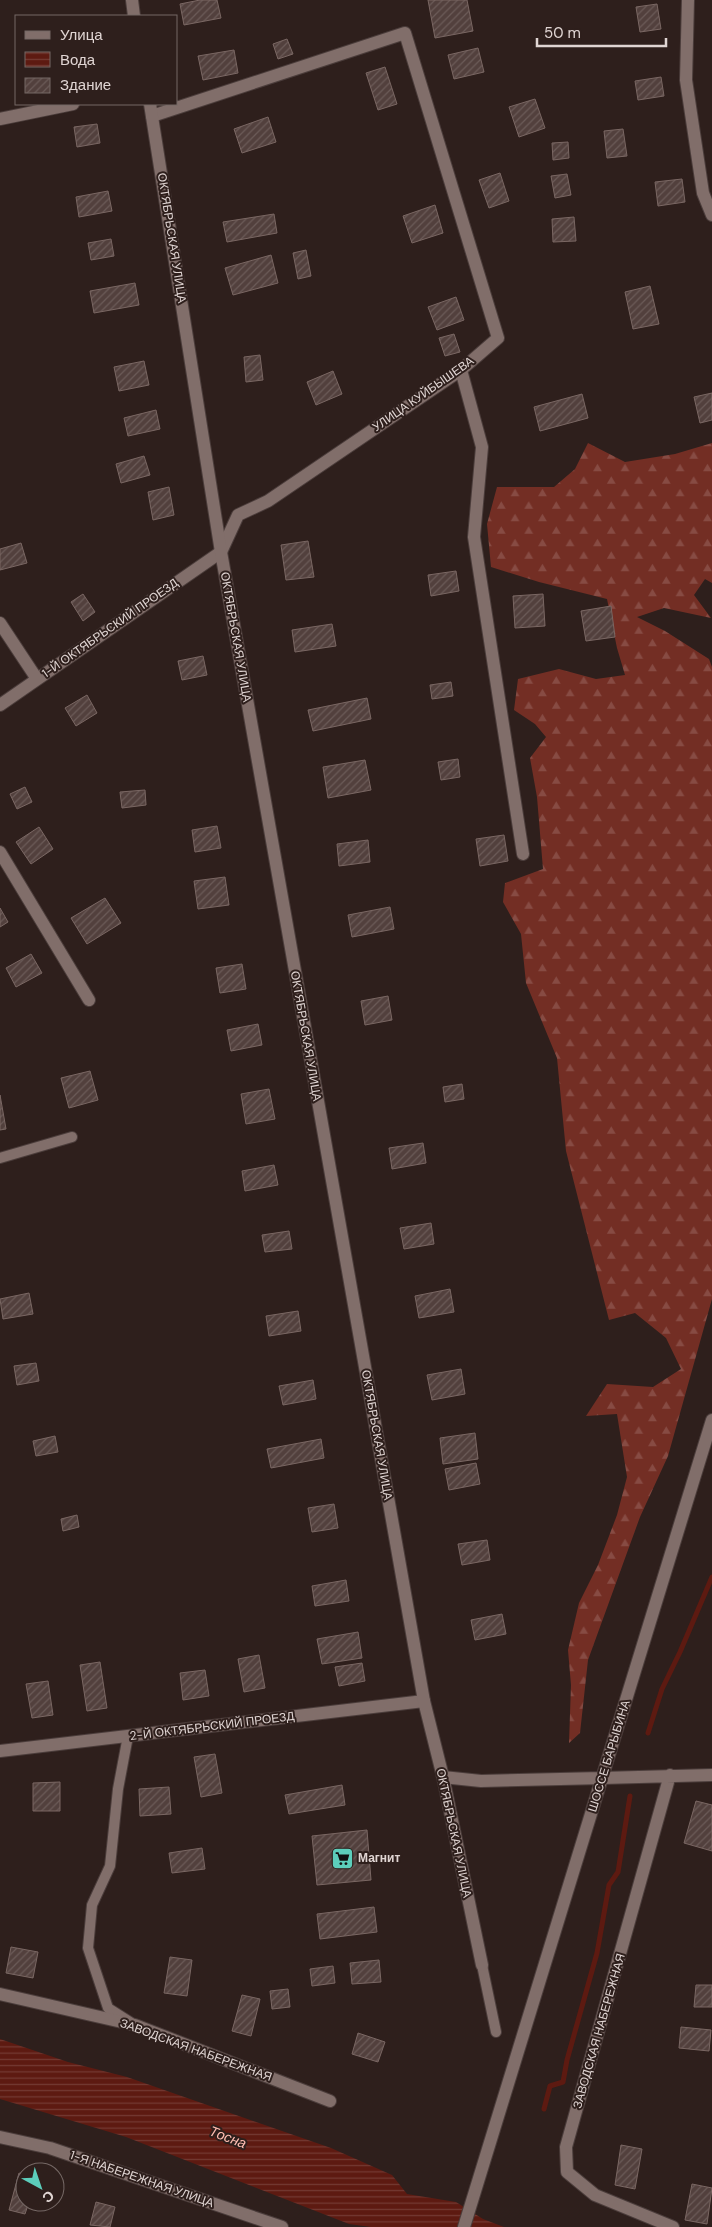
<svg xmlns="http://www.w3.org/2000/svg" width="712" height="2227" viewBox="0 0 712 2227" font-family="'DM Sans',sans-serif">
  <defs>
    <pattern id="forest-firs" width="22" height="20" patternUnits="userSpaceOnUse" patternTransform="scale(1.25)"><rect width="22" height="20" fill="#732e24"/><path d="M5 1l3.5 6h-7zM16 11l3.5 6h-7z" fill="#874b43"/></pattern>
    <pattern id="water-rules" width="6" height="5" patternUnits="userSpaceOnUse" patternTransform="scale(1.25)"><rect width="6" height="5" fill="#5d1a11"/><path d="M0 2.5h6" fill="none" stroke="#743a33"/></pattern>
    <pattern id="building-hatch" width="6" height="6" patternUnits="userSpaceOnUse" patternTransform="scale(1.25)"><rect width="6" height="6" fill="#52403d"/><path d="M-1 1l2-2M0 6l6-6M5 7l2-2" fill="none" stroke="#6b5b58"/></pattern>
  </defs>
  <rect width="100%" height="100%" fill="#2e1f1c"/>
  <!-- forest -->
  <path fill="url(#forest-firs)" d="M588 443 625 462 675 454 712 443V583L705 579 694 595 711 618 664 608 637 617 665 631 709 659 712 667V1299L668 1456 640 1517 588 1660 580 1733 569 1743 571 1685 568 1650 579 1603 598 1565 617 1515 627 1477 617 1414 586 1416 607 1384 653 1387 681 1369 666 1338 635 1313 609 1320 566 1151 557 1058 526 983 521 934 503 902 505 883 543 869 537 797 530 758 546 737 535 724 514 710 518 679 559 669 596 679 625 675 617 648 607 599 539 582 491 567 487 524 497 487H554L575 469Z"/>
  <!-- water -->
  <path fill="url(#water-rules)" d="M0 2039 68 2062 127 2077 331 2148 392 2175 407 2194 456 2202 483 2219 504 2227H371L349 2224 126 2137 0 2099Z"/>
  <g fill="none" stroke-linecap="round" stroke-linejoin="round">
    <!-- stream -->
    <path stroke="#5d1a11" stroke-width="5" d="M648 1733 662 1689 680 1652 712 1577
      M544 2109 550 2086 563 2082 567 2060 597 1953 609 1885 618 1872 630 1796"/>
  </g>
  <!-- building -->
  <path fill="url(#building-hatch)" stroke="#7a6763" d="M200 0H217L221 18 184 25 180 4Z
    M428 0H467L473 31 435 38Z
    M657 4 661 29 640 32 636 7Z
    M287 39 293 54 278 59 273 44Z
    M478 48 484 72 454 79 448 55Z
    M234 50 238 73 203 80 198 56Z
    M385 67 397 104 378 110 366 73Z
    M661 77 664 96 638 100 635 81Z
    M535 99 545 128 519 137 509 107Z
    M268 117 276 142 242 153 234 129Z
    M97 124 100 143 77 147 74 127Z
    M623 129 627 156 607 158 604 131Z
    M568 142 569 158 553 160 552 143Z
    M500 173 509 201 489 208 479 180Z
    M567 174 571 195 555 198 551 176Z
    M682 179 685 202 658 206 655 182Z
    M108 191 112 211 79 217 76 197Z
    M435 205 443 233 412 243 403 216Z
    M274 214 277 233 227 242 223 222Z
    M574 217 576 241 553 242 552 219Z
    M111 239 114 256 91 260 88 243Z
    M306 250 311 276 298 279 293 253Z
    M271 255 278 283 233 295 225 268Z
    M135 283 139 305 94 313 90 291Z
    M650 286 659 324 633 329 625 292Z
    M456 297 464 320 437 330 428 307Z
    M454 334 460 352 445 356 439 338Z
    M260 355 263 380 246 382 244 357Z
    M144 361 149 385 119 391 114 367Z
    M333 371 342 394 316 405 307 382Z
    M712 393V420L700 423 694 397Z
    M582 394 588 418 540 431 534 407Z
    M156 410 160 429 128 436 124 418Z
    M144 456 150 475 121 483 116 464Z
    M169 487 174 515 153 520 148 492Z
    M308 541 314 577 286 580 281 545Z
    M21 543 27 563 0 570V549Z
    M456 571 459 591 431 596 428 575Z
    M83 594 95 612 83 621 71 602Z
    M543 594 545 626 515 628 513 596Z
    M611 606 615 637 586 641 581 611Z
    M332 624 336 646 295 652 292 630Z
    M203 656 207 675 182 680 178 661Z
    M451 682 453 696 432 699 430 685Z
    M87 695 97 713 76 726 65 708Z
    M367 698 371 719 313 731 308 710Z
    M458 759 460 777 441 780 438 762Z
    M365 760 371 790 328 798 323 767Z
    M25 787 32 802 17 809 10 794Z
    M145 790 146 805 122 808 120 792Z
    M217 826 221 848 195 852 192 830Z
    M39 827 53 849 31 864 16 842Z
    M504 835 508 861 480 866 476 839Z
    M368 840 370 862 339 866 337 844Z
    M225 877 229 905 198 909 194 881Z
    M105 898 121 923 87 944 71 918Z
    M390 907 394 929 352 937 348 915Z
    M0 908 8 922 0 927Z
    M31 954 42 973 16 987 6 968Z
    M242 964 246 989 220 993 216 968Z
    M388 996 392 1020 365 1025 361 1001Z
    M258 1024 262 1045 231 1051 227 1030Z
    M90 1071 98 1100 69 1108 61 1078Z
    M462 1084 464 1099 445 1102 443 1087Z
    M269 1089 275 1119 246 1124 241 1094Z
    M0 1095 6 1129 0 1130Z
    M423 1143 426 1163 392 1169 389 1148Z
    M274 1165 278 1185 245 1191 242 1171Z
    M431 1223 434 1244 404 1249 400 1228Z
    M289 1231 292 1249 265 1252 262 1235Z
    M450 1289 454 1312 419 1318 415 1296Z
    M29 1293 33 1314 3 1319 0 1299Z
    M298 1311 301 1331 269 1336 266 1316Z
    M36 1363 39 1381 17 1385 14 1366Z
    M461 1369 465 1394 432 1400 427 1375Z
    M313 1380 316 1399 283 1405 279 1386Z
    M475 1433 478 1459 443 1464 440 1438Z
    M55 1436 58 1452 36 1456 33 1441Z
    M321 1439 324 1458 271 1468 267 1449Z
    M476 1463 480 1484 449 1490 445 1469Z
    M334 1504 338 1528 312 1532 308 1508Z
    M77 1515 79 1527 63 1531 61 1519Z
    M487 1540 490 1560 462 1565 458 1544Z
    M346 1580 349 1601 315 1606 312 1586Z
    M502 1614 506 1634 475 1640 471 1620Z
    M358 1632 362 1658 322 1664 317 1639Z
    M259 1655 265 1688 244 1692 238 1659Z
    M100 1662 107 1708 87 1711 80 1665Z
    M362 1663 365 1681 339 1686 335 1667Z
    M205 1670 209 1696 183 1700 180 1673Z
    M48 1681 53 1715 32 1718 26 1684Z
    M215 1754 222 1793 201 1797 194 1757Z
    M60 1782V1811H33V1783Z
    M342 1785 345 1805 289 1814 285 1795Z
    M169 1787 171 1814 140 1816 139 1789Z
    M696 1801 712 1805V1851L684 1843Z
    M367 1830 371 1880 317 1885 312 1836Z
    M202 1848 205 1869 172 1873 169 1853Z
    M374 1907 377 1932 320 1939 317 1914Z
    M11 1947 38 1952 33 1978 6 1973Z
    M170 1957 192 1960 187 1996 164 1993Z
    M379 1960 381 1982 352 1984 350 1963Z
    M333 1966 335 1983 312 1986 310 1969Z
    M696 1985H712V2007H694Z
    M288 1989 290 2007 272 2009 270 1991Z
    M242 1995 260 1999 251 2036 232 2031Z
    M681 2027 711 2030 709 2051 679 2048Z
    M358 2033 385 2042 378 2062 352 2054Z
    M621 2145 642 2149 635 2189 615 2185Z
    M19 2173 25 2175V2202H29L25 2214 9 2210Z
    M692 2184 712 2188 707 2224 685 2220Z
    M96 2202 115 2207 110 2227 90 2225Z"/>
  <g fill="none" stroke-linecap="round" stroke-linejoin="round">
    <defs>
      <path id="lane" d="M0 1158 72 1137
        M128 1736 118 1789 110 1866 92 1905 88 1948 108 2008 130 2022
        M482 1965 496 2032"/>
      <path id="street" d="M688 0 686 80 703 193 712 215
        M0 119 73 104
        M461 370 482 447 474 537 523 854
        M0 623 37 679
        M0 705 221 552 238 515 268 501 461 370 498 338 405 33 152 116
        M0 852 89 1000
        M0 1751 424 1701
        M670 1775 566 2147 567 2172 595 2195 673 2227
        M443 1777 482 1965
        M602 1778 712 1775
        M0 1994 135 2025 330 2101
        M0 2137 50 2148 282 2227"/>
      <path id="secondary" d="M132 0 134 16
        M150 104 221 552 424 1701 443 1777 481 1781 602 1778
        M464 2227 712 1420"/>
    </defs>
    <!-- lane casing -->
    <use href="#lane" stroke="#4b3d3b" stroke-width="12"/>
    <!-- street casing -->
    <use href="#street" stroke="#4b3d3b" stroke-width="14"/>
    <!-- secondary casing -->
    <use href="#secondary" stroke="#4b3d3b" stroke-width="14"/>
    <!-- lane -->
    <use href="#lane" stroke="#816e6a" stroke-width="10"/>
    <!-- street -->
    <use href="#street" stroke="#816e6a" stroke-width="12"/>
    <!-- secondary -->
    <use href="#secondary" stroke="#816e6a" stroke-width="12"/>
  </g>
  <!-- icons -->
  <defs>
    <symbol id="supermarket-square" viewBox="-11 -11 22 22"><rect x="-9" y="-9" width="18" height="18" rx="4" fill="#5ccebb" stroke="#2e1f1c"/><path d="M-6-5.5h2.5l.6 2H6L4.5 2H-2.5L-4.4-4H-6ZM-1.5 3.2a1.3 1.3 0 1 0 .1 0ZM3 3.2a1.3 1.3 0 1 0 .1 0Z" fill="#111"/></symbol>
  </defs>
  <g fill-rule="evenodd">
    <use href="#supermarket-square" x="330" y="1846" width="25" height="25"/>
  </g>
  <g text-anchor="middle" stroke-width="4" stroke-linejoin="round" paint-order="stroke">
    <!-- street labels -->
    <g font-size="12" fill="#e0d5d3" stroke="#2e1f1c">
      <text transform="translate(172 238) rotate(81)" y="4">ОКТЯБРЬСКАЯ УЛИЦА</text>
      <text transform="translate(423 394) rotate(-35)" y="4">УЛИЦА КУЙБЫШЕВА</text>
      <text transform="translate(110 628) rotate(-35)" y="4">1-Й ОКТЯБРЬСКИЙ ПРОЕЗД</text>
      <text transform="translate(236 637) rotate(80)" y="4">ОКТЯБРЬСКАЯ УЛИЦА</text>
      <text transform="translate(306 1036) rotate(80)" y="4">ОКТЯБРЬСКАЯ УЛИЦА</text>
      <text transform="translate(377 1435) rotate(80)" y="4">ОКТЯБРЬСКАЯ УЛИЦА</text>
      <text transform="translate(212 1726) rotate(-7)" y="4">2-Й ОКТЯБРЬСКИЙ ПРОЕЗД</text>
      <text transform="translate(609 1756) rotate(-73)" y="4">ШОССЕ БАРЫБИНА</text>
      <text transform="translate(454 1833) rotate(78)" y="4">ОКТЯБРЬСКАЯ УЛИЦА</text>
      <text transform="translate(599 2031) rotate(-74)" y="4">ЗАВОДСКАЯ НАБЕРЕЖНАЯ</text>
      <text transform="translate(196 2050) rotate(20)" y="4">ЗАВОДСКАЯ НАБЕРЕЖНАЯ</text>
      <text transform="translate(142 2179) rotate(19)" y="4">1-Я НАБЕРЕЖНАЯ УЛИЦА</text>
    </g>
    <!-- poi labels -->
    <g font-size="12" font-weight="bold" fill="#e0d5d3" stroke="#2e1f1c" text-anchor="start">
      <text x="358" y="1862">Магнит</text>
    </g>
    <!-- water labels -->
    <g font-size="14" font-style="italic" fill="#ffbdb1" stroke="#2e1f1c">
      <text transform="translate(228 2137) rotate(21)" y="5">Тосна</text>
    </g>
  </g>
  <!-- legend -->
  <rect x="15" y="15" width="162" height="90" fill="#2e1f1c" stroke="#756865"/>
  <rect x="25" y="31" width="25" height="8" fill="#816e6a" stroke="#756865"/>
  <text x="60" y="40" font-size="15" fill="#e0d5d3">Улица</text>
  <rect x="25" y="52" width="25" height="15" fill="url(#water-rules)" stroke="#756865"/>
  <text x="60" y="65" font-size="15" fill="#e0d5d3">Вода</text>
  <rect x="25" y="78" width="25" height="15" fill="url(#building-hatch)" stroke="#756865"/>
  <text x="60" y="90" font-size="15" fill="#e0d5d3">Здание</text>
  <!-- north arrow -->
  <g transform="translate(40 2187) rotate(140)"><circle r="24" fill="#2e1f1c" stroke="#756865"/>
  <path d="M0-4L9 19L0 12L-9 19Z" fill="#5ccebb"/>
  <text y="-8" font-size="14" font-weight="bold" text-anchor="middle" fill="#e0d5d3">С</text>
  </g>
  <!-- scale -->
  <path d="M537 38v8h129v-8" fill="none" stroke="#e0d5d3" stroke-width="2.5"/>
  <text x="544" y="38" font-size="15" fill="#e0d5d3" stroke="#2e1f1c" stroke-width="4" paint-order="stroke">50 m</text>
</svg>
